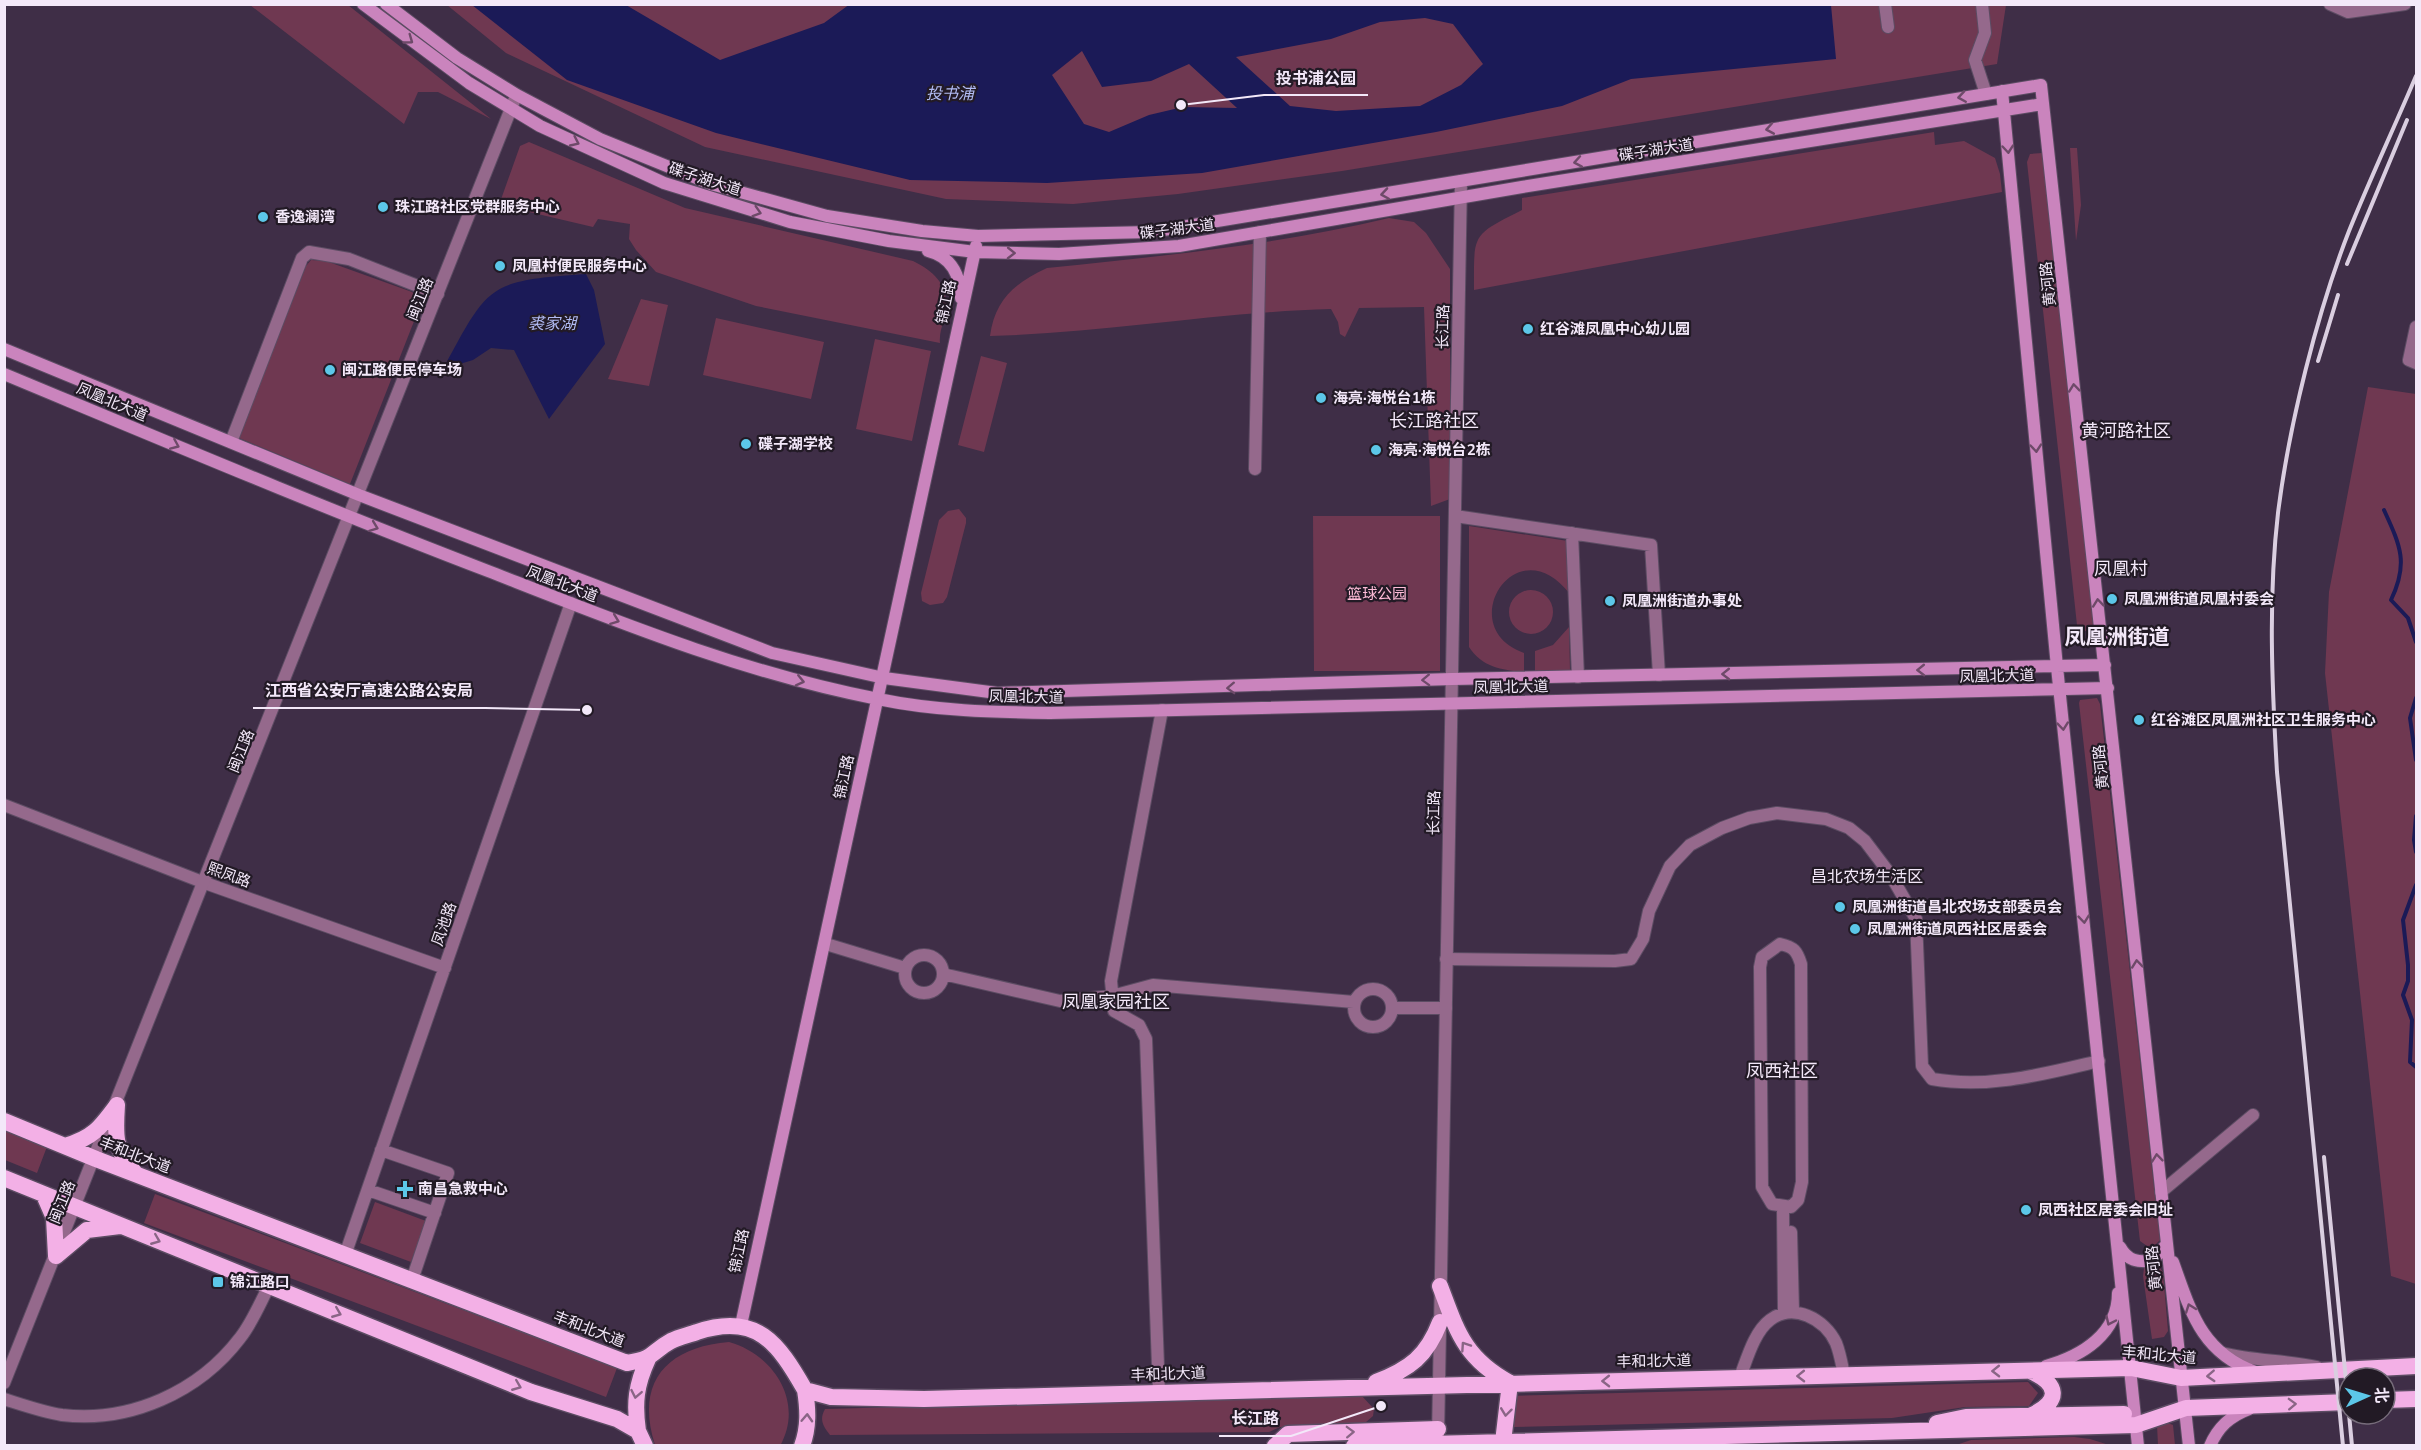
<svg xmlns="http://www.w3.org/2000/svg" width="2421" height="1450" viewBox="0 0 2421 1450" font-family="'Nunito Sans','Noto Sans SC',sans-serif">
  <rect width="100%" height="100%" fill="#3f2e47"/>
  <!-- green -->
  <path fill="#6f3851" d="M250 5H348L491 119 438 92H418L404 124Z
    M447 5H2006L1997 64 1342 171 1178 194 1073 204 946 199 705 147 506 53Z
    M1934 132 1935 145 1964 141 1995 158 2000 174 2002 192 1474 290C1474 233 1471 236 1522 210V198Z
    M529 142 685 208 913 261C939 274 951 289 944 319 942 326 939 335 940 343L756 306 656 272 636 250 629 239 630 224 598 219 593 227 499 205 520 146Z
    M2070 148H2077L2081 205 2076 241Z
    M2042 153 2045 159 2095 622 2091 631H2083L2077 625 2027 162 2030 154Z
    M1389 218 1414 222 1426 233 1450 269V499L1431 506 1424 307 1359 308 1345 337 1340 334 1338 322 1331 309C1217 312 1104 333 990 336 995 299 1015 283 1047 268 1162 256 1277 245 1389 218Z
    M311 260 326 261 412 292 422 301 350 484 239 438 306 266Z
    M641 299 668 305 649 386 608 379Z
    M716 318 824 342 811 399 703 375Z
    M875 339 931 351 912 441 856 429Z
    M981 356 1007 363 984 452 958 445Z
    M2368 387 2416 394V1284L2391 1276 2325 673 2329 592Z
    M959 509 966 518V523L947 597 943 603 930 605 922 601 921 593 939 520 948 511Z
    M1313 516H1440V671H1314Z
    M1469 526 1568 541 1570 594C1516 524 1452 628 1524 653V672C1501 670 1482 667 1469 647Z
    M1509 612a22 22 0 1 1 44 0a22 22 0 1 1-44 0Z
    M1569 627 1570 671 1535 672V651L1553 645Z
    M2097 698 2100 704 2160 1240 2155 1245 2147 1246 2140 1241 2079 703 2080 700Z
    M4 1127 48 1144 37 1173 5 1160Z
    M155 1194 617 1368 606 1397 144 1223Z
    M375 1202 426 1221 411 1262 360 1243Z
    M2159 1267 2163 1272 2168 1331 2164 1337 2152 1339 2143 1276 2144 1268Z
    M729 1342C773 1354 805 1402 780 1446L655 1445C635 1383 666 1347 729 1342Z
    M2028 1382 2038 1393 2029 1406 1965 1407 1892 1418 1513 1427 1508 1423 1509 1396Z
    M1361 1395 1374 1409 1373 1416 1358 1429 1280 1427 1269 1432 830 1435C823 1426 819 1420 825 1409Z
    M2168 1423 2173 1425 2175 1445H2158L2157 1425Z
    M2074 1437 2090 1439 2109 1445H1956L1971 1440Z"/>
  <!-- water -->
  <path fill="#1b1a57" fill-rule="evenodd" d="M850 4 1831 5 1836 59 1631 79 1562 106 1436 132 1202 173 1047 183 910 180 716 133 567 80 472 5H626L720 60 824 23ZM1425 18 1453 24 1483 64 1461 85 1420 106 1336 111 1290 106 1236 57 1331 39 1380 22ZM1082 51 1102 87 1151 81 1189 64 1237 108 1183 107 1149 115 1109 132 1084 124 1052 75Z
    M586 274 594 290 605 344 549 419 514 350 491 348 473 360 443 369C489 284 487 281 586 274Z"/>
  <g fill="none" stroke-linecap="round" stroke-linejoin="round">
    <!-- stream -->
    <path stroke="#1b1a57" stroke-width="4" d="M2384 510C2400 545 2409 563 2391 600L2408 618 2416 642
      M2416 698 2410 718 2416 760
      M2416 816 2414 840 2416 852
      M2416 885 2403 920 2408 965V981L2403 995 2412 1020 2410 1062 2416 1067"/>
    <defs>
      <path id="minor" d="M1885 4 1888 27
        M1982 4 1985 33 1975 60 1986 94
        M2330 4 2348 12 2405 4
        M2416 327 2409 360 2416 363
        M231 442 302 258 309 252 349 259 438 294
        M1255 469 1260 232
        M1455 516 1651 545 1659 675
        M1572 533 1578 677
        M4 805 205 883 445 968
        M826 944 905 968
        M1780 944C1794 947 1797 951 1801 964L1802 1182 1798 1200 1791 1207 1772 1204 1762 1187 1760 967 1762 957Z
        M905 974a19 19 0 1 1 38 0a19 19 0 1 1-38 0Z
        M1446 959 1615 961 1631 959 1643 939 1649 911 1670 866 1690 845 1722 828 1749 818 1777 813 1826 819 1849 828 1865 841 1890 874 1916 919 1922 1066 1932 1079C1989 1089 2044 1074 2099 1061
        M943 974 1060 1001 1112 996 1153 985 1354 1002
        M1354 1008a19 19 0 1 1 38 0a19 19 0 1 1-38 0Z
        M1392 1008H1446
        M381 1150 448 1173 412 1280
        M368 1190 435 1213
        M2161 1192 2253 1115
        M1783 1208 1784 1313
        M1791 1232 1793 1311
        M345 1255 571 603
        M1740 1377C1747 1359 1754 1332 1770 1320 1793 1302 1825 1319 1836 1343 1840 1353 1842 1365 1844 1375
        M1159 1393 1146 1039 1139 1025 1114 1011 1111 981 1162 710
        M4 1399C23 1405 43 1412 62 1415 130 1423 199 1392 240 1338 252 1323 260 1303 269 1286"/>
      <path id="tertiary" d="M2222 1353C2253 1361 2285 1360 2317 1367
        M4 1383 514 101
        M1438 1437 1461 181"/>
      <path id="secondary" d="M363 4 469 83 540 126 664 183 790 222 889 241 975 252 1059 254 1179 246 1522 187 2043 104
        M386 4 457 58 517 95 600 139 711 184 827 216 922 231 978 236 1151 232 2041 85 2189 1446
        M2002 91 2057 667 2138 1446
        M928 251C952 257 960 275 961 298
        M4 349 359 495 772 653 884 678 997 693 1452 679 2105 665
        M4 374C165 441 326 509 488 571 616 621 743 673 878 699 935 711 992 712 1050 713L2108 688
        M2120 1247C2128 1261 2137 1262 2152 1261L2167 1244
        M2173 1262C2191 1312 2201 1352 2255 1372
        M741 1325 976 246
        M2046 1366C2082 1356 2118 1334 2118 1293
        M2210 1446C2218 1427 2230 1416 2249 1409"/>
      <path id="trunk" d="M117 1105C115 1136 114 1149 135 1173
        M4 1121 96 1159 627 1363C657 1358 649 1353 671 1341 679 1337 689 1335 697 1332 757 1312 778 1343 805 1390L831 1397 924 1399 2131 1368 2181 1378 2416 1366
        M65 1146C93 1138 100 1128 117 1105
        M4 1178 531 1392 617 1419 638 1431 645 1446
        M44 1195 54 1218 56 1256
        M56 1256 87 1230 120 1226
        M1440 1286C1457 1331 1464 1358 1510 1383L1503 1442 1495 1446
        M2030 1371C2059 1384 2061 1401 2032 1415
        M1376 1382C1410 1369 1427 1356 1440 1322
        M2385 1400 2416 1399
        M1937 1423 1966 1417 2124 1414
        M638 1431C634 1403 636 1385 648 1359
        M802 1446C809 1427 808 1409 805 1390
        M1275 1446 1288 1434 1438 1429
        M1354 1446 2136 1425 2186 1408 2349 1402"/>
    </defs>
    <!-- minor casing -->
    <use href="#minor" stroke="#5c4c63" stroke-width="14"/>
    <!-- tertiary casing -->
    <use href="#tertiary" stroke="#5c4c63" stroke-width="14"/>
    <!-- secondary casing -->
    <use href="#secondary" stroke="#5c4c63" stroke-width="14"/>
    <!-- trunk casing -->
    <use href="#trunk" stroke="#5c4c63" stroke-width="19"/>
    <!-- minor -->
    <use href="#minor" stroke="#95698c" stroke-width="12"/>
    <!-- tertiary -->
    <use href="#tertiary" stroke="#95698c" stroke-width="12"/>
    <!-- secondary -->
    <use href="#secondary" stroke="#ca84bd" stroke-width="12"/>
    <!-- trunk -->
    <use href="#trunk" stroke="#f3b0e6" stroke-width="16"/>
    <!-- rail -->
    <path stroke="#dacee0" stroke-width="4" d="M2347 264 2407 120
      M2318 361 2338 295
      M2324 1157 2349 1411
      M2349 1414 2352 1446
      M2343 1446 2277 772C2272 686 2268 599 2278 513 2289 425 2317 313 2349 231 2370 179 2394 128 2416 76"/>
  </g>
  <!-- one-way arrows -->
  <defs><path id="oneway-chevron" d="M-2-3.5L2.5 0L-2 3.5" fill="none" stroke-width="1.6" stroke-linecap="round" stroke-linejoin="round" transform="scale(1.5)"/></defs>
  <g stroke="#6e4a69">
    <use href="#oneway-chevron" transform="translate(409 40) rotate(36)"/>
    <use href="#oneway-chevron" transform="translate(1962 97) rotate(171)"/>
    <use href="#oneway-chevron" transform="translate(1770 129) rotate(170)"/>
    <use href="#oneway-chevron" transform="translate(575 142) rotate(25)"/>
    <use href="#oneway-chevron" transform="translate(2008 149) rotate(85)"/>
    <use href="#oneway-chevron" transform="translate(1578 162) rotate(170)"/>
    <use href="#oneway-chevron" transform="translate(1385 194) rotate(171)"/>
    <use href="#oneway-chevron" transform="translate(757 212) rotate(17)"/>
    <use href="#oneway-chevron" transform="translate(1011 253) rotate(1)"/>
    <use href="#oneway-chevron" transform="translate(2074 388) rotate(-96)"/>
    <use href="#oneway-chevron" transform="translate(175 445) rotate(23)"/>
    <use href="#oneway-chevron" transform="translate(2036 448) rotate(85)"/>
    <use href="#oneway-chevron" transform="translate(374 527) rotate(21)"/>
    <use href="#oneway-chevron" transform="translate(2098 603) rotate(-96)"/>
    <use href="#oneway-chevron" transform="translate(615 620) rotate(21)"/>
    <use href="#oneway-chevron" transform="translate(1921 670) rotate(179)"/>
    <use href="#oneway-chevron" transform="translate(1726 674) rotate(179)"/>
    <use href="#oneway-chevron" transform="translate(1426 680) rotate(178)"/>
    <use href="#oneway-chevron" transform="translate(800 681) rotate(13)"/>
    <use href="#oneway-chevron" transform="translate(1231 688) rotate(178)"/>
    <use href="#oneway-chevron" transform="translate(2063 726) rotate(84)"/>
    <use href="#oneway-chevron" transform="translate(2084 919) rotate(84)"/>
    <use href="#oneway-chevron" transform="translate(2137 964) rotate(-96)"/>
    <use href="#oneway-chevron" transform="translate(2157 1158) rotate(-96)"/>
    <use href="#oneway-chevron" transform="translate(2190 1308) rotate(-110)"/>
    <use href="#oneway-chevron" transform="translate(2110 1321) rotate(115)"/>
  </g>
  <g stroke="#8a6586">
    <use href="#oneway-chevron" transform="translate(156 1240) rotate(22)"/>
    <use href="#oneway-chevron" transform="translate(337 1313) rotate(22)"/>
    <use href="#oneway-chevron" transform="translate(1465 1346) rotate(-124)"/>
    <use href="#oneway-chevron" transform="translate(1996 1371) rotate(179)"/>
    <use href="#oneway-chevron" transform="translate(1801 1376) rotate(179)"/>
    <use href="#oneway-chevron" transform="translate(2211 1376) rotate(177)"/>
    <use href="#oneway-chevron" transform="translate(1606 1381) rotate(179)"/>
    <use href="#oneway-chevron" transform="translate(517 1386) rotate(22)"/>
    <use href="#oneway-chevron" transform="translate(636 1394) rotate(101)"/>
    <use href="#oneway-chevron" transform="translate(2292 1404) rotate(-2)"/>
    <use href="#oneway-chevron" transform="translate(1506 1412) rotate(97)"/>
    <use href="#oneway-chevron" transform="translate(807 1418) rotate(-87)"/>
    <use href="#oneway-chevron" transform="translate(1350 1432) rotate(-2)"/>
  </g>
  <!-- markers -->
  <g fill="#5cc7e8" stroke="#221a25" stroke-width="2">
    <circle cx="383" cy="207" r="6"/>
    <circle cx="263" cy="217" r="6"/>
    <circle cx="500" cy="266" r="6"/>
    <circle cx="1528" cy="329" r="6"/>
    <circle cx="330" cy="370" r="6"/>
    <circle cx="1321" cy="398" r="6"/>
    <circle cx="746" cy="444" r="6"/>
    <circle cx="1376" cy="450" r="6"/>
    <circle cx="2112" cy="599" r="6"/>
    <circle cx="1610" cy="601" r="6"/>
    <circle cx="2139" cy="720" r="6"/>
    <circle cx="1840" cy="907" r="6"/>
    <circle cx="1855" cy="929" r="6"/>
    <path d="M402 1180h6v6h6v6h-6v6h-6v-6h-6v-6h6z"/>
    <circle cx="2026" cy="1210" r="6"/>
    <rect x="212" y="1276" width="12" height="12" rx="3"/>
  </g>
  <g text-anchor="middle" stroke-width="4.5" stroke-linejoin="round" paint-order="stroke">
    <!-- street labels -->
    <g font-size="15" fill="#f3e8f9" stroke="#221a25">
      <text transform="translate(1656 150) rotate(-9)" y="5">碟子湖大道</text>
      <text transform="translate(705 179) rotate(18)" y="5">碟子湖大道</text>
      <text transform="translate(1177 229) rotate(-7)" y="5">碟子湖大道</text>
      <text transform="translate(2048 284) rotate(-96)" y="5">黄河路</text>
      <text transform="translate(420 299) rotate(-68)" y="5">闽江路</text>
      <text transform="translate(946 302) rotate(-78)" y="5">锦江路</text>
      <text transform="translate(1443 327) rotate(-89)" y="5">长江路</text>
      <text transform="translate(112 402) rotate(23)" y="5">凤凰北大道</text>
      <text transform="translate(562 584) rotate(21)" y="5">凤凰北大道</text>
      <text transform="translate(1997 676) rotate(-1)" y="5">凤凰北大道</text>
      <text transform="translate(1511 687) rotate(-1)" y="5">凤凰北大道</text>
      <text transform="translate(1026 697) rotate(1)" y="5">凤凰北大道</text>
      <text transform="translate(241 751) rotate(-68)" y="5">闽江路</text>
      <text transform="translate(2101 767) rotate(-96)" y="5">黄河路</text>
      <text transform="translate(844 777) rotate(-78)" y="5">锦江路</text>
      <text transform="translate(1434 813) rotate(-89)" y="5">长江路</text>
      <text transform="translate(229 875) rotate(20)" y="5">熙凤路</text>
      <text transform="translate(444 924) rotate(-71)" y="5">凤池路</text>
      <text transform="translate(135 1155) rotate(21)" y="5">丰和北大道</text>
      <text transform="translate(62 1202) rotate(-68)" y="5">闽江路</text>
      <text transform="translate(739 1251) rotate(-78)" y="5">锦江路</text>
      <text transform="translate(2154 1268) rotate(-96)" y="5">黄河路</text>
      <text transform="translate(589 1329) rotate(21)" y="5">丰和北大道</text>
      <text transform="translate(2159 1355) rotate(5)" y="5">丰和北大道</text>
      <text transform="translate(1654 1361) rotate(-1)" y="5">丰和北大道</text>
      <text transform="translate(1168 1374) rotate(-2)" y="5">丰和北大道</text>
    </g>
    <!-- poi labels -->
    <g font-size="15" font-weight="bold" fill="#f3e8f9" stroke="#221a25" text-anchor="start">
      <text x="395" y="212">珠江路社区党群服务中心</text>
      <text x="275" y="222">香逸澜湾</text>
      <text x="512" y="271">凤凰村便民服务中心</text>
      <text x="1540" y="334">红谷滩凤凰中心幼儿园</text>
      <text x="342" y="375">闽江路便民停车场</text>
      <text x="1333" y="403">海亮·海悦台1栋</text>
      <text x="758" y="449">碟子湖学校</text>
      <text x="1388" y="455">海亮·海悦台2栋</text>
      <text x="2124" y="604">凤凰洲街道凤凰村委会</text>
      <text x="1622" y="606">凤凰洲街道办事处</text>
      <text x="2151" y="725">红谷滩区凤凰洲社区卫生服务中心</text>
      <text x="1852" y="912">凤凰洲街道昌北农场支部委员会</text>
      <text x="1867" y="934">凤凰洲街道凤西社区居委会</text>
      <text x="418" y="1194">南昌急救中心</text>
      <text x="2038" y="1215">凤西社区居委会旧址</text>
      <text x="230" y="1287">锦江路口</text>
    </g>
    <!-- park labels -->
    <g font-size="15" fill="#ffbdd8" stroke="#221a25">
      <text x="1377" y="599">篮球公园</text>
    </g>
    <!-- water labels -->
    <g font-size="16" font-style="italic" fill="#b2bcf5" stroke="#221a25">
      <text x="950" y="99">投书浦</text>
      <text x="552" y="329">裘家湖</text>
    </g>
    <!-- neighbourhood labels -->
    <g font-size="16" fill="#f3e8f9" stroke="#221a25">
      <text x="1867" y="882">昌北农场生活区</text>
    </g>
    <!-- quarter labels -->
    <g font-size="18" fill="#f3e8f9" stroke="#221a25">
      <text x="1434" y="427">长江路社区</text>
      <text x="2126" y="437">黄河路社区</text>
      <text x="2121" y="575">凤凰村</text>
      <text x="1116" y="1008">凤凰家园社区</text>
      <text x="1782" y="1077">凤西社区</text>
    </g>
    <!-- district labels -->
    <g font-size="21" font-weight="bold" fill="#f3e8f9" stroke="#221a25">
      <text x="2117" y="644">凤凰洲街道</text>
    </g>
  </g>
  <!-- callouts -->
  <path fill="none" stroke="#f3e8f9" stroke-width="2" d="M1181 105L1264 95H1368M587 710L485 708H253M1381 1406L1291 1436H1219"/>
  <g fill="#f3e8f9" stroke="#221a25" stroke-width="2">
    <circle cx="1181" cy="105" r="6"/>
    <circle cx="587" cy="710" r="6"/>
    <circle cx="1381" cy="1406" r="6"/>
  </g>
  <g font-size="16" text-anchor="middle" font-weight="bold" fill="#f3e8f9" stroke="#221a25" stroke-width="4.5" stroke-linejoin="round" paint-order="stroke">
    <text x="1316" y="84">投书浦公园</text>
    <text x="369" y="696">江西省公安厅高速公路公安局</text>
    <text x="1255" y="1424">长江路</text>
  </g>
  <!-- border -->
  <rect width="2421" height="1450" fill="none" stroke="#f3e8f9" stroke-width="12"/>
  <!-- north arrow -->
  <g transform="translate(2367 1396) rotate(86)"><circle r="28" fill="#221a25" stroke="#766c7a" stroke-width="1.5"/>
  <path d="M0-4.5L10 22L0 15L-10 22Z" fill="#5cc7e8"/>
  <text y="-9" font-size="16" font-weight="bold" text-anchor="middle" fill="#f3e8f9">北</text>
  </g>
</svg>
